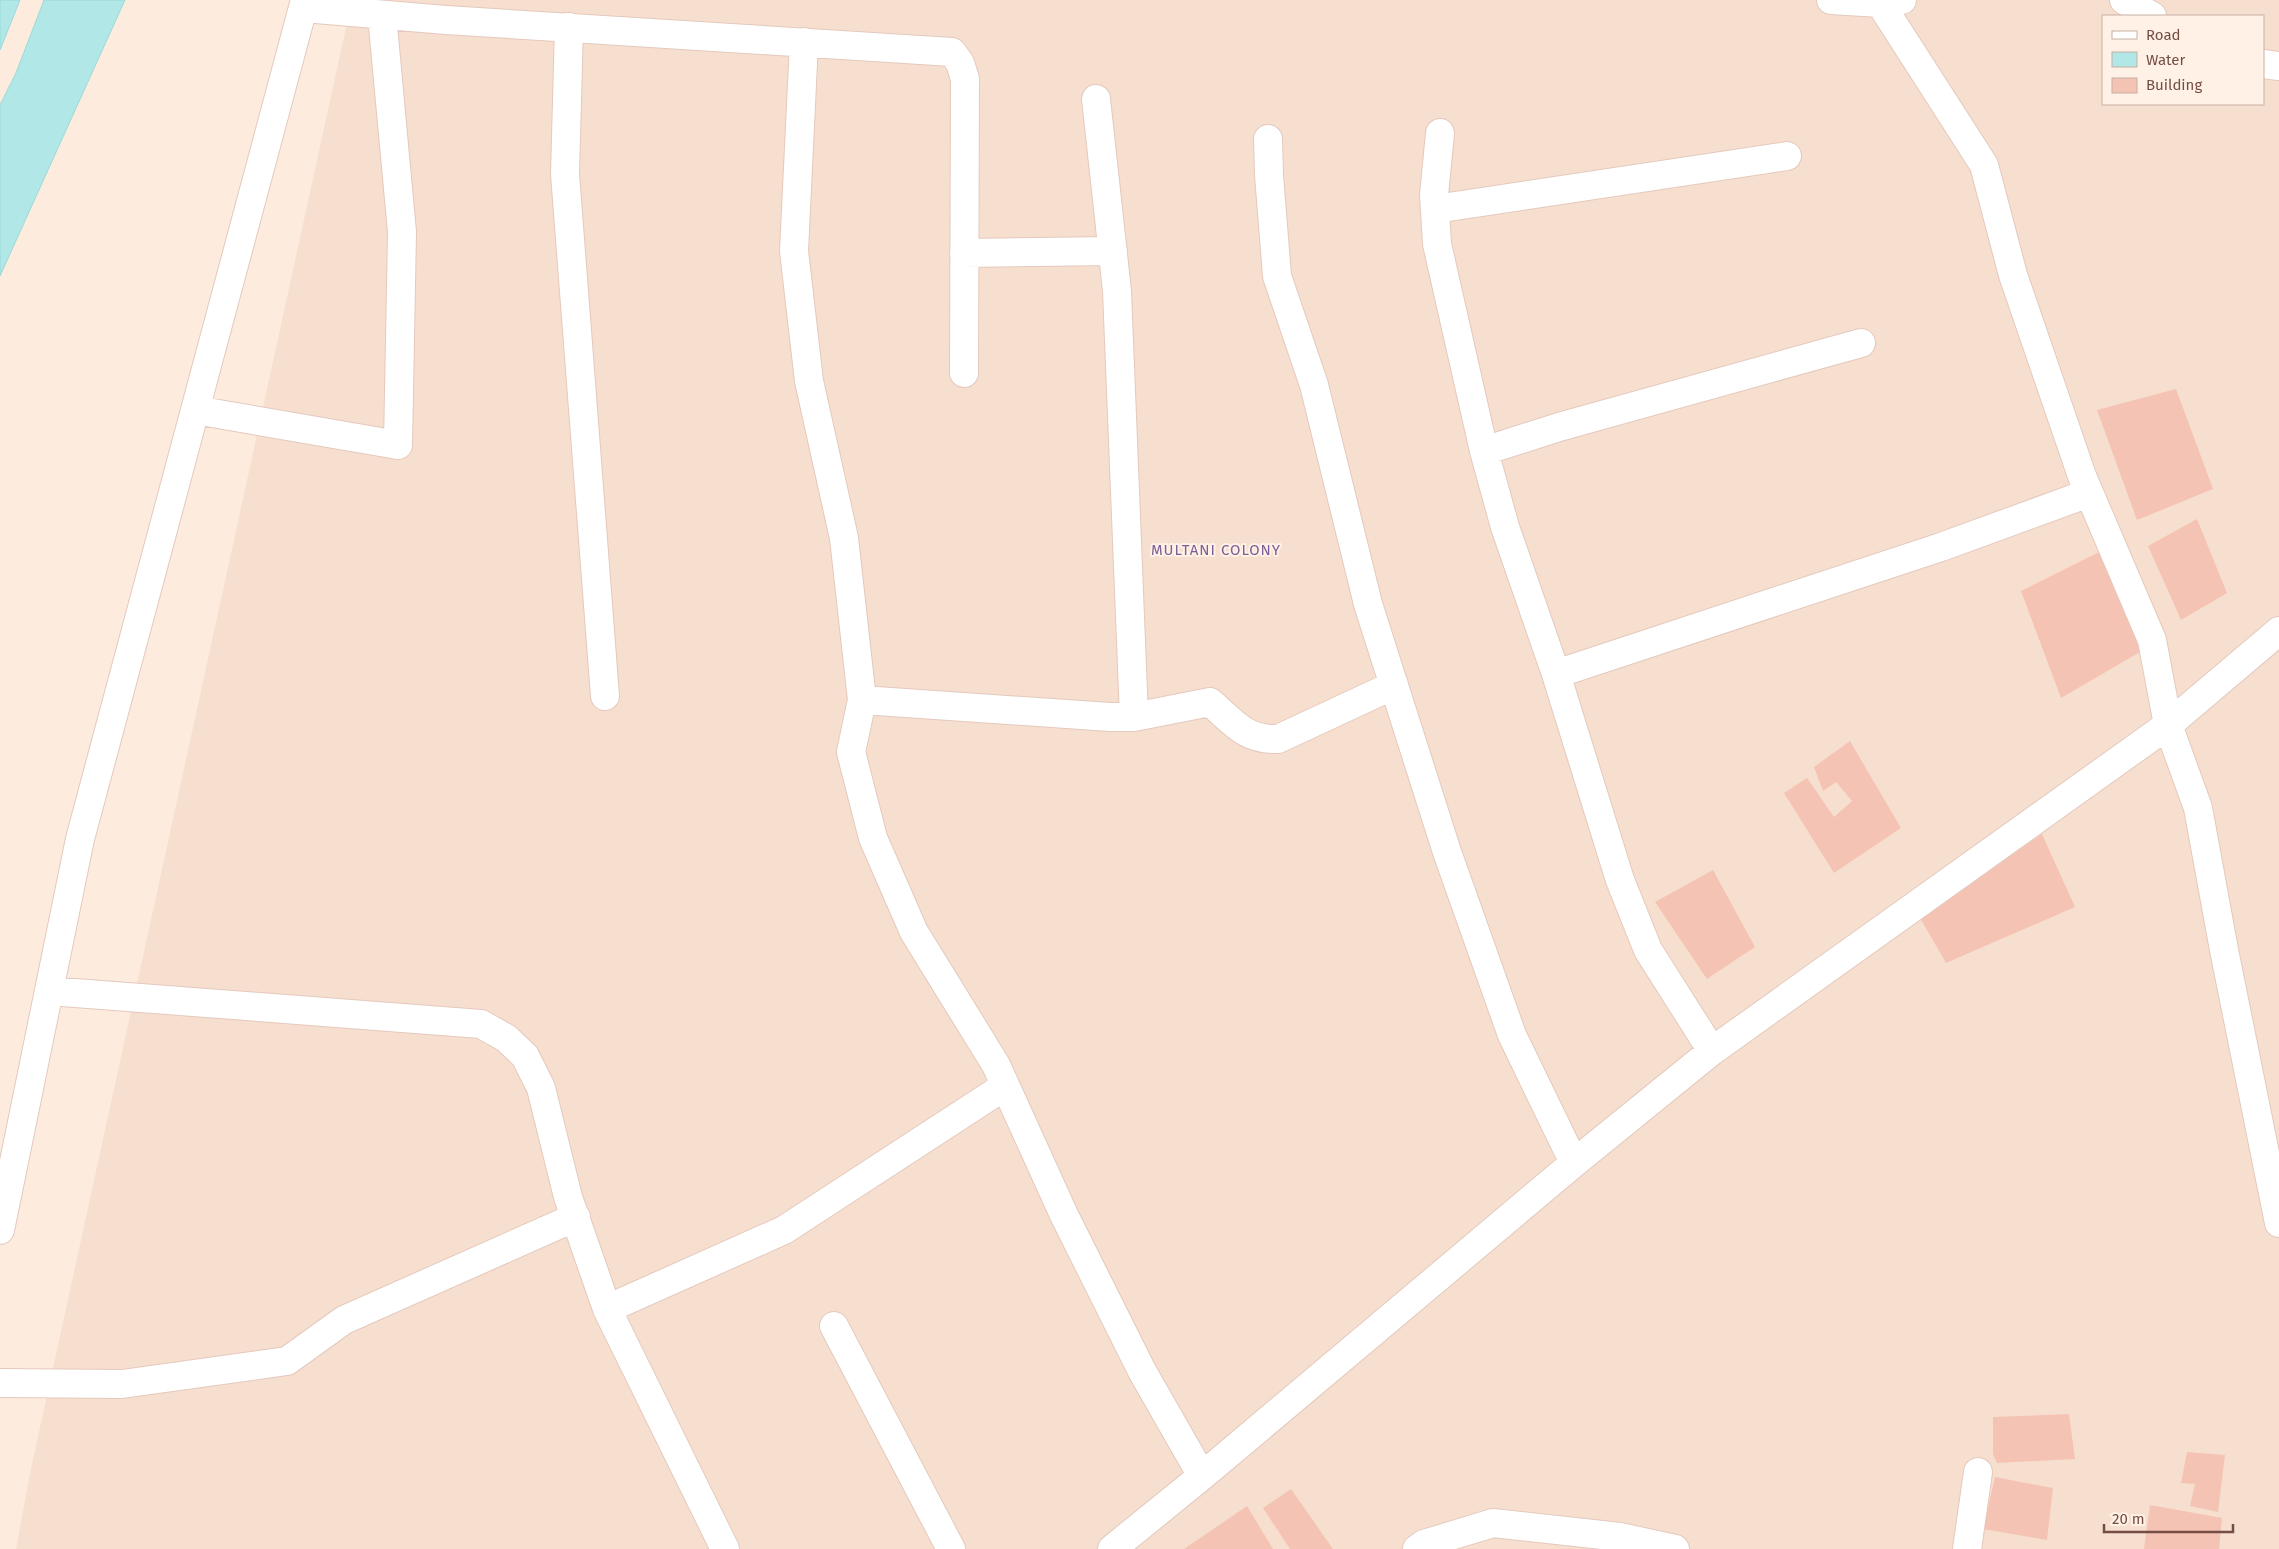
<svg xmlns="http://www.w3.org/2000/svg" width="2279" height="1549" viewBox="0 0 2279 1549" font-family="'Fira Sans',sans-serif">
  <rect width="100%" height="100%" fill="#fdecde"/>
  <!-- residential -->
  <path fill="#f7dfcf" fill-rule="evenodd" d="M352 0H2279V1549H16L30 1473ZM2103 16H2263V104H2103Z"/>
  <!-- water -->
  <path fill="#b2e7e7" stroke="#98dad9" d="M0 0H20L0 50Z
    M44 0H125L0 276V105L16 73Z"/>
  <!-- building -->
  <path fill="#f4c3b4" d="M2176 389 2213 489 2137 520 2097 410Z
    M2197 519 2227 593 2181 620 2148 546Z
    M2105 549 2147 648 2061 698 2021 591Z
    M1850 741 1901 828 1834 873 1784 793 1807 778 1834 817 1852 801 1836 782 1823 791 1814 767Z
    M2042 834 2075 907 1946 963 1920 918Z
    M1713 870 1755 947 1707 979 1655 902Z
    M2069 1414 2075 1459 1997 1463 1993 1454V1417Z
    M2187 1452 2225 1455 2218 1512 2190 1506 2195 1484 2181 1483Z
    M1995 1477 2053 1488 2047 1540 1983 1529Z
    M1291 1489 1333 1549H1290L1263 1508Z
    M2150 1505 2222 1518 2219 1549H2144Z
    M1247 1506 1273 1549H1184Z"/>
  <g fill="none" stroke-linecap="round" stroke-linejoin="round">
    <defs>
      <path id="minor" d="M1831 0 1880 3 1902 0
        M2124 0 2152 16
        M1880 3 1984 165 2013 275 2082 476 2152 640 2168 725 2198 808 2224 950 2279 1223
        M304 8 446 20 952 52 960 63 965 79 964 373
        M569 27 565 174 605 696
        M804 42 794 251 809 381 844 538 862 700 851 752 873 838 914 932 996 1065 1064 1215 1142 1371 1202 1476
        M2263 64 2279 66
        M1096 99 1117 291 1134 717
        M1440 133 1434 195 1437 244 1484 451 1505 527 1556 674 1620 880 1648 950 1712 1051
        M1268 139 1269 175 1277 276 1314 385 1368 604 1447 852 1512 1035 1574 1163
        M1435 209 1787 156
        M964 253 1113 251
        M195 410 398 445 402 232 382 15
        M1484 451 1559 427 1861 343
        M1556 674 1941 547 2089 493
        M862 700 1110 717H1134L1210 702C1234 723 1245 740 1278 739L1394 685
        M49 991 481 1024 506 1038 525 1056 541 1088 568 1197 607 1309 725 1549
        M0 1230 80 839 305 0
        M607 1309 784 1230 1005 1086
        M834 1326 951 1549
        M0 1383 122 1384 287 1361 344 1320 576 1217
        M1112 1549 1202 1476 1574 1163 1712 1051 2168 725 2279 631
        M1417 1549 1424 1544 1493 1523 1620 1537 1675 1549
        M1967 1549 1978 1472"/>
    </defs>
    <!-- minor casing -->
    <use href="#minor" stroke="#e4c9bd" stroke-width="30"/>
    <!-- minor -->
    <use href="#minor" stroke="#fff" stroke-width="28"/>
  </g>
  <g text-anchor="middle" stroke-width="4" stroke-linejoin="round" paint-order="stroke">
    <!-- neighbourhood labels -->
    <g font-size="15" letter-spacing="1" fill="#7c6098" stroke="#fff1e5">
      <text x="1216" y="555">MULTANI COLONY</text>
    </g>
  </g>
  <!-- legend -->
  <rect x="2102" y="15" width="162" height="90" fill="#fff1e5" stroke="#c7b0a5"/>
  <rect x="2112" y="31" width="25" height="8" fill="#ffffff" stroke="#c7b0a5"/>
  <text x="2146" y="40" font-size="15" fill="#744e45">Road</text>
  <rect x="2112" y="52" width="25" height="15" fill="#b2e7e7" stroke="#c7b0a5"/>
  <text x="2146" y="65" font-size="15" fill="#744e45">Water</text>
  <rect x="2112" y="78" width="25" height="15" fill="#f4c3b4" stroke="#c7b0a5"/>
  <text x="2146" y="90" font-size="15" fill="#744e45">Building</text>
  <!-- scale -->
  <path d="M2104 1524v8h129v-8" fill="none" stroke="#744e45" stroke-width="2.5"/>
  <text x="2112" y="1524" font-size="15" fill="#744e45" stroke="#fff1e5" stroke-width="4" paint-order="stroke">20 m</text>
</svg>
